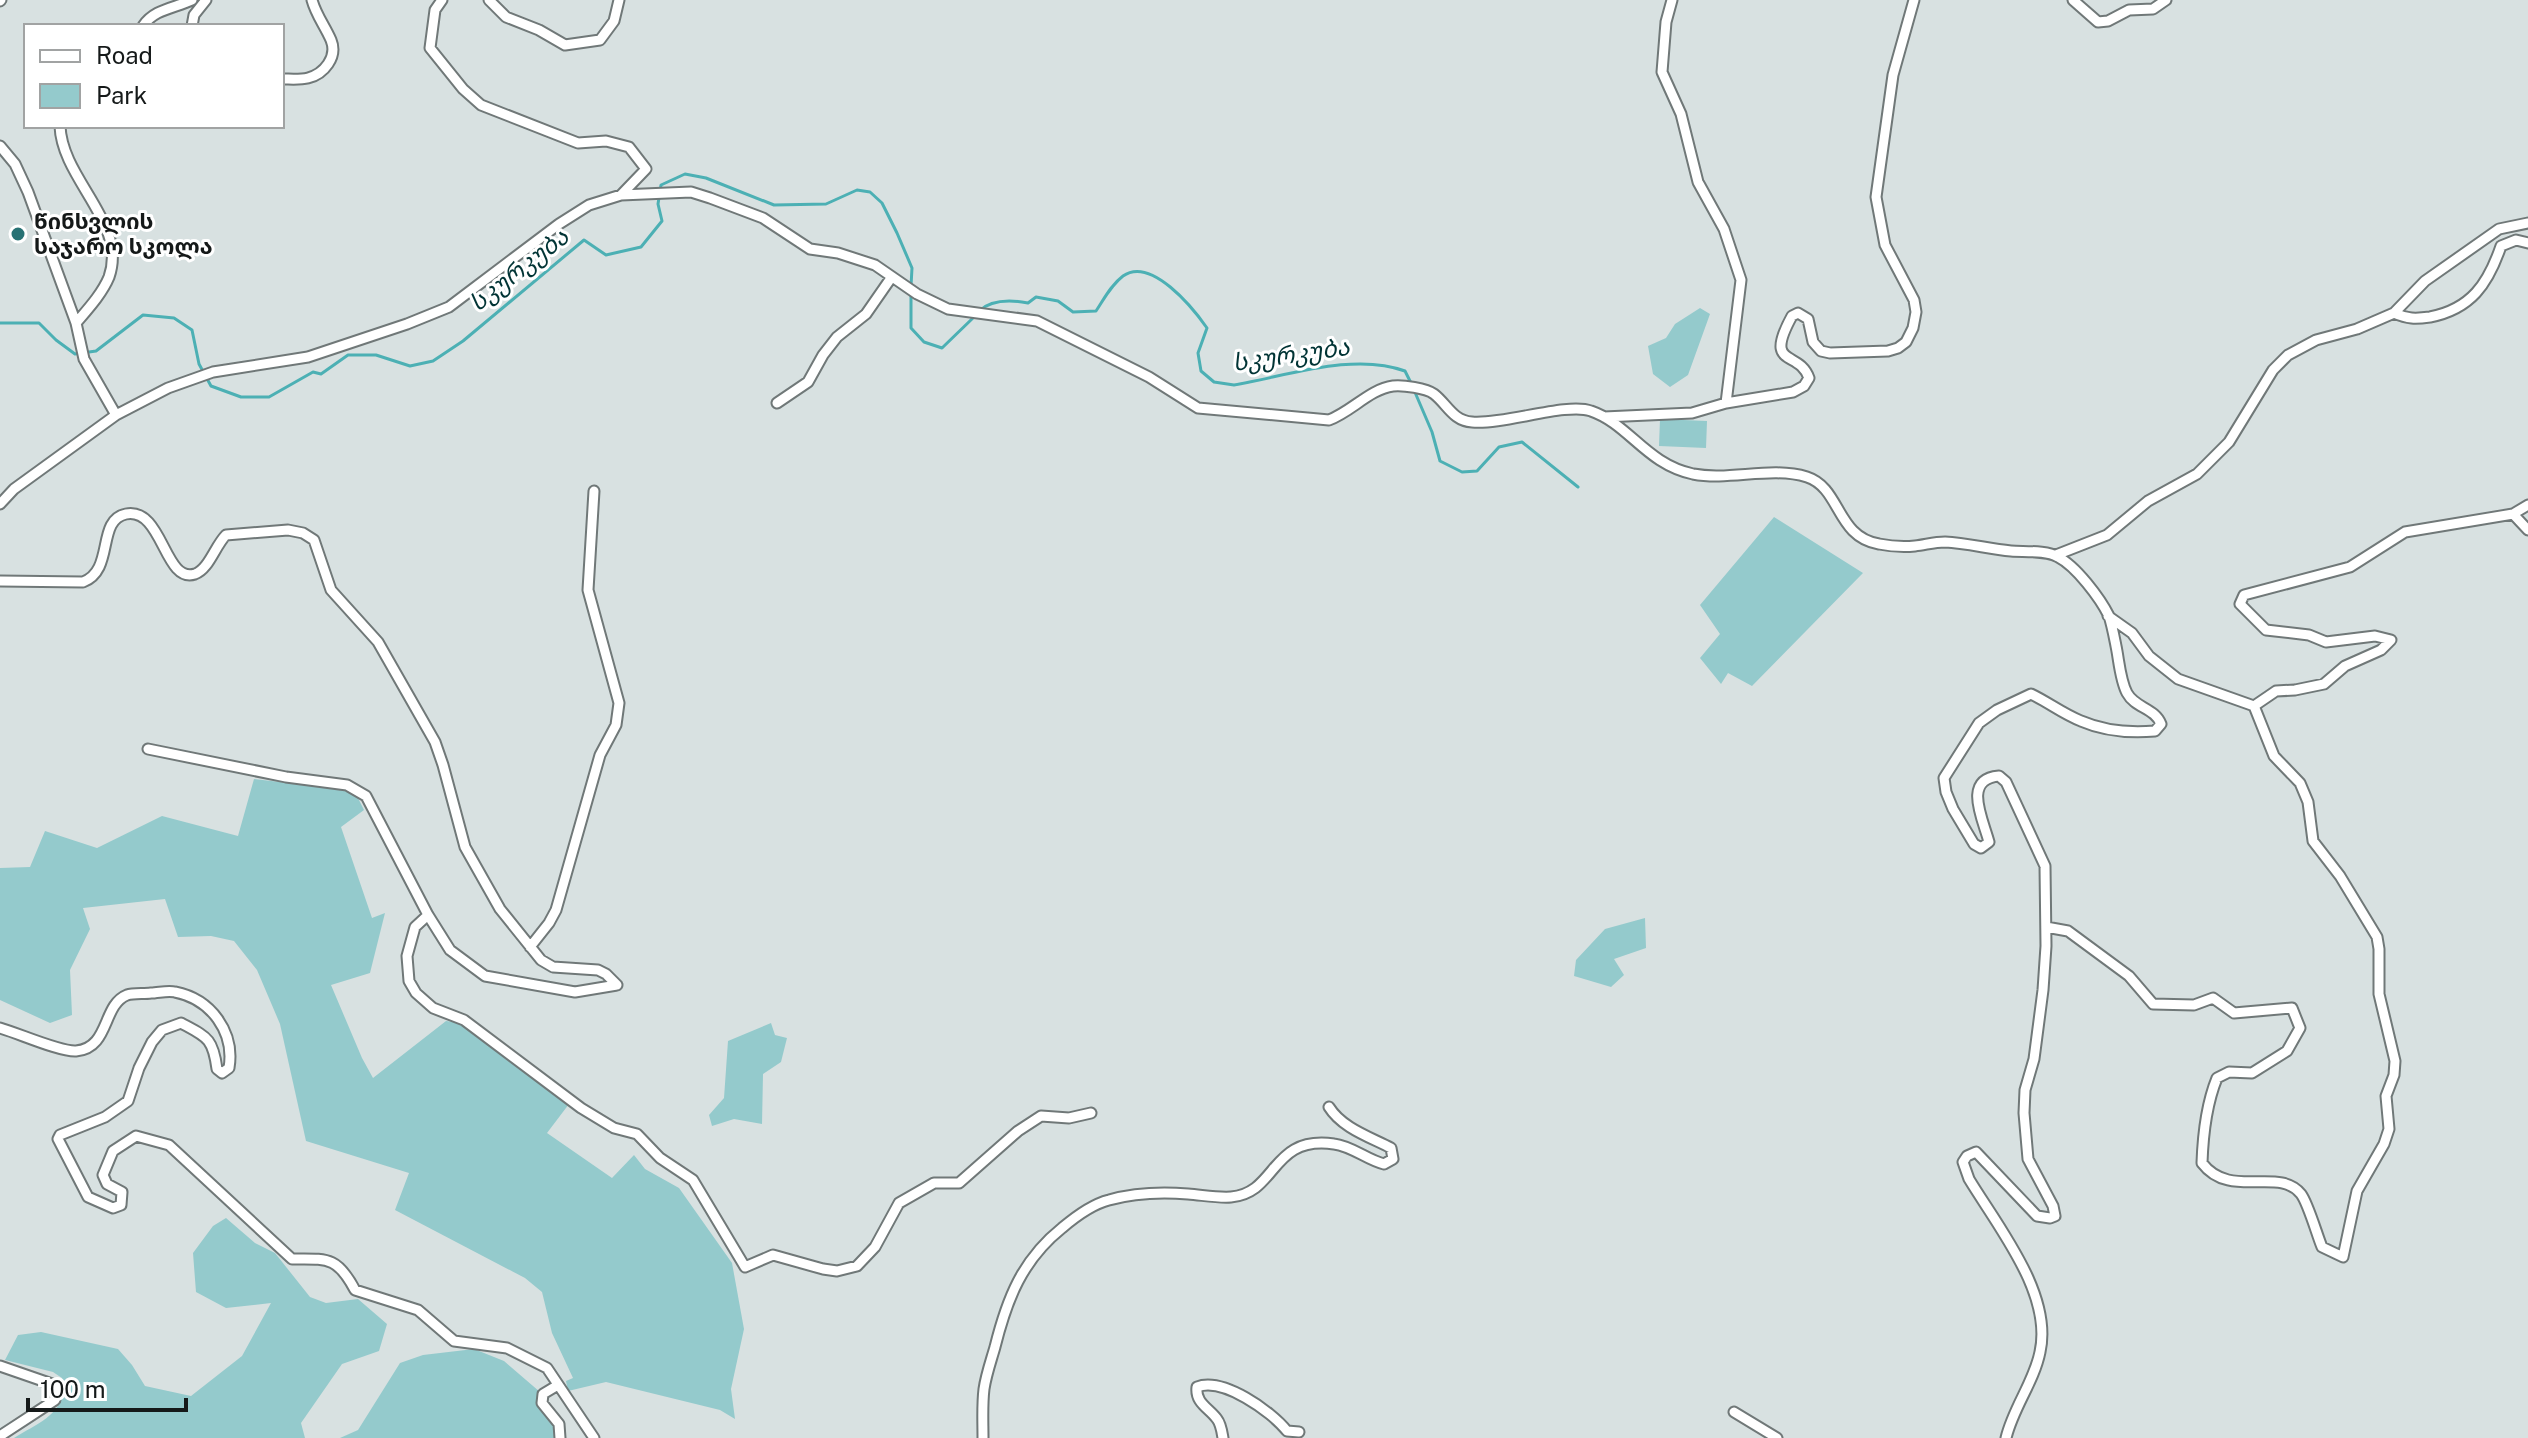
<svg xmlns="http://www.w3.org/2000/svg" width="2528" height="1438" viewBox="0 0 2528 1438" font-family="'Public Sans','Noto Sans Georgian',sans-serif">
  <rect width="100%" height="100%" fill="#d8e1e1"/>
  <!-- green -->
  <path fill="#94cacc" d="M1700 308 1710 314 1688 375 1670 387 1653 374 1648 346 1666 338 1675 324Z
    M1660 419 1707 421 1706 448 1659 446Z
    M1774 517 1863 573 1752 686 1728 673 1721 684 1700 658 1720 634 1700 605Z
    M254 779 349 790 358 798 364 810 341 827 372 918 385 913 370 973 331 985 362 1058 373 1078 446 1021 462 1023 569 1104 547 1133 612 1178 634 1155 645 1169 679 1188 732 1263 744 1329 731 1389 735 1419 720 1410 606 1382 568 1391 566 1381 573 1378 552 1333 542 1292 525 1278 395 1210 409 1173 306 1141 280 1024 257 970 234 941 211 936 178 937 165 899 83 908 90 929 70 970 72 1015 50 1023 0 1000V868L30 867 45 831 97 848 162 816 238 836Z
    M1645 918 1646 948 1614 959 1624 975 1611 987 1574 976 1576 960 1605 929Z
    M771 1023 775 1035 787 1038 781 1062 763 1074 762 1124 734 1119 712 1126 709 1115 724 1098 728 1041Z
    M226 1218 255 1243 275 1253 310 1297 326 1303 358 1299 387 1324 379 1351 342 1364 301 1423 305 1438H14C38 1423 69 1413 62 1378L53 1372 5 1360 18 1335 41 1332 118 1349 132 1365 145 1386 191 1396 242 1356 271 1303 226 1308 196 1292 193 1253 213 1226Z
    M474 1349 504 1361 540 1392 555 1423 557 1438H340L358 1430 400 1363 423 1355Z"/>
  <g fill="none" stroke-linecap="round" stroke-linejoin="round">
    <!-- stream -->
    <path stroke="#4cb0b4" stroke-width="3" d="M911 294V328L924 342 942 348 974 317
      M979 311C992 299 1012 300 1028 303L1036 297 1058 301 1073 312 1096 311C1104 299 1111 285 1123 276 1151 256 1193 308 1207 328L1198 353 1201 371 1214 382 1234 385C1287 376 1354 352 1405 371L1411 383
      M0 323H39L56 340 75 354 96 351 143 315 174 318 192 330 199 364 211 386 241 397H269L313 372 321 374 348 355H376L410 366 433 361 463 341 584 240 606 255 641 247 662 221 658 204 661 185 685 174 706 178 774 205 826 204 857 190 870 192 882 203 897 233 912 268 911 286
      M1414 390 1432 432 1440 461 1462 472 1477 471 1499 447 1522 442 1578 487"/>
    <defs>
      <path id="minor" d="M442 0 435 10 430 48 463 89 481 105 578 143 606 141 629 147 646 169 621 195
        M489 0 506 17 539 30 565 45 600 40 614 21 619 0
        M1672 0 1666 22 1662 72 1681 114 1698 182 1724 229 1741 280 1726 403
        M2073 0 2098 22 2108 21 2129 10 2153 9 2166 0
        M0 1 1 0
        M143 26C154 9 175 8 192 0
        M192 26 194 15 206 0
        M282 79C290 79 300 80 308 78 324 74 338 57 331 40 325 26 316 15 312 0
        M60 126C62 180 128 223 109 277 102 294 87 310 76 323
        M0 146 15 164 28 192 76 323 84 359 116 415
        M2394 313C2408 319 2415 319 2430 317 2471 309 2488 284 2501 246L2516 240 2528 243
        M777 403 808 382 823 355 837 337 866 314 891 278
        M1604 417 1692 413 1726 403 1793 392 1804 386 1809 378C1799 349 1763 369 1792 316L1798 313 1808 319 1813 342 1821 351 1830 353 1888 351 1898 348 1906 342 1913 328 1916 312 1914 300 1885 245 1876 197 1893 75 1914 0
        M0 504 14 489 116 415 168 388 213 372 308 357 407 324 449 307 559 224 589 205 621 195 691 192 710 198 763 218 810 249 838 253 875 265 917 294 948 309 1037 321 1149 377 1198 408 1329 420C1351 412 1370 389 1393 386 1403 385 1426 388 1434 394 1447 404 1453 421 1472 422 1504 425 1567 402 1591 411 1629 424 1646 464 1693 474 1730 481 1771 466 1807 477 1841 488 1836 537 1879 544 1889 546 1905 547 1915 546 1925 545 1934 542 1945 542 1967 543 1989 549 2011 551 2025 552 2046 550 2058 557 2076 566 2100 598 2109 616 2112 625 2114 636 2116 646 2119 660 2120 680 2127 693 2135 708 2155 708 2161 724L2155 731C2131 733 2104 731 2081 721 2063 714 2048 702 2031 694L1997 710 1979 723 1944 778 1946 792 1953 809 1974 844 1981 848 1989 842C1983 819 1962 779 1999 776L2006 782 2045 866 2046 946 2043 990 2034 1059 2025 1090 2024 1113 2028 1159 2053 1206 2055 1216 2050 1218 2037 1216 1976 1152 1967 1156 1963 1162 1969 1179C1998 1227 2053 1294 2040 1352 2034 1382 2013 1408 2006 1438
        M2513 514 2528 505
        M2056 555 2107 535 2148 501 2197 474 2229 442 2273 370 2288 355 2316 340 2357 329 2394 313 2425 281 2499 229 2528 223
        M0 581 83 582C115 570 96 520 126 514 163 507 164 584 195 574 209 569 215 546 226 535L288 530 303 533 314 540 331 590 378 642 435 742 443 765 465 847 500 909 541 960 553 967 598 970 606 974 617 985
        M2108 616 2132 633 2149 656 2178 679 2254 706 2276 691 2295 690 2324 684 2345 666 2381 650 2391 640 2375 636 2326 642 2309 635 2266 630 2240 604 2244 595 2350 567 2405 532 2513 514 2528 530
        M148 749 286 777 347 785 366 796 428 915 450 950 485 976 575 992 617 985
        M428 915 415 927 407 956 409 981 416 993 433 1008 464 1020 581 1108 614 1128 637 1134 660 1158 693 1180 745 1267 773 1255 823 1269 837 1271 857 1266 875 1247 899 1203 934 1183H959L1018 1131 1041 1116 1069 1118 1091 1113
        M2046 927 2068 931 2129 976 2153 1004 2194 1005 2213 998 2234 1013 2292 1008 2300 1028 2287 1051 2252 1073 2229 1072 2217 1078C2206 1105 2203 1133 2202 1163 2230 1200 2279 1166 2301 1194 2308 1203 2317 1235 2322 1247L2343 1257 2357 1191 2384 1144 2389 1129 2386 1096 2394 1075 2395 1061 2379 994V949L2377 937 2340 876 2313 841 2308 802 2300 783 2274 756 2254 706
        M530 947 549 923 556 910 600 755 616 725 619 703 588 590 594 491
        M0 1028C18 1033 60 1052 76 1051 110 1048 102 1005 127 995 133 993 144 994 151 993 158 993 168 990 175 992 211 999 235 1032 229 1068L222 1073 217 1069C213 1038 207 1037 181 1023L162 1030 152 1042 139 1068 128 1101 105 1117 60 1135 58 1139 88 1197 113 1208 121 1205 122 1192 107 1184 103 1175 113 1151 136 1136 169 1145 292 1259C327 1259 337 1256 355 1290L418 1310 454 1341 507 1348 547 1368 594 1438
        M0 1366 52 1384 55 1388V1400L0 1436
        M558 1385 543 1394 542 1403 559 1424 560 1438
        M1734 1412 1777 1438
        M983 1438C983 1422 982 1405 984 1389 986 1375 991 1361 995 1347 1007 1299 1022 1260 1062 1228 1075 1217 1093 1204 1109 1200 1134 1193 1163 1192 1188 1194 1202 1195 1217 1198 1231 1197 1278 1193 1270 1135 1334 1144 1352 1146 1367 1160 1384 1164L1393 1159 1391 1148C1370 1137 1342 1128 1329 1107
        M1223 1438C1222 1432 1221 1424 1217 1419 1209 1408 1195 1403 1197 1387 1223 1377 1271 1411 1287 1431L1299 1432"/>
    </defs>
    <!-- minor casing -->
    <use href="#minor" stroke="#707878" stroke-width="13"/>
    <!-- minor -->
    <use href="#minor" stroke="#fff" stroke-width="9"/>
  </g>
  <!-- markers -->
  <circle fill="#277274" stroke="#fff" stroke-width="3" cx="18" cy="234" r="8"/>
  <g text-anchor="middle" stroke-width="6" stroke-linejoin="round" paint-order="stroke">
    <!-- poi labels -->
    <g font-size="22" font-weight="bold" fill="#151919" stroke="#fff" text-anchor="start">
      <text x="34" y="229">წინსვლის<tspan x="34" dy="25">საჯარო სკოლა</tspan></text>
    </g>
    <!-- water labels -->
    <g font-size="24" font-style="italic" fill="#013435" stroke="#fff">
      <text transform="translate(519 270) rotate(-38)" y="8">სკურკუბა</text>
      <text transform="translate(1291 355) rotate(-8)" y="8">სკურკუბა</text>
    </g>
  </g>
  <!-- legend -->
  <rect x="24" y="24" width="260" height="104" fill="#ffffff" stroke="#a1a3a3" stroke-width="2"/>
  <rect x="40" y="50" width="40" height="12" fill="#ffffff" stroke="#a1a3a3" stroke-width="2"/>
  <text x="96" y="64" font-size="24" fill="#151919">Road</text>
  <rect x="40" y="84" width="40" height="24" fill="#94cacc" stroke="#a1a3a3" stroke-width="2"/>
  <text x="96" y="104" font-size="24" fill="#151919">Park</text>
  <!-- scale -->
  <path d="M28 1398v12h158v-12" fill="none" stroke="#151919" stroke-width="4"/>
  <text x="40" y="1398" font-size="24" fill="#151919" stroke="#ffffff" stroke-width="6" paint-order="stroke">100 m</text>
</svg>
